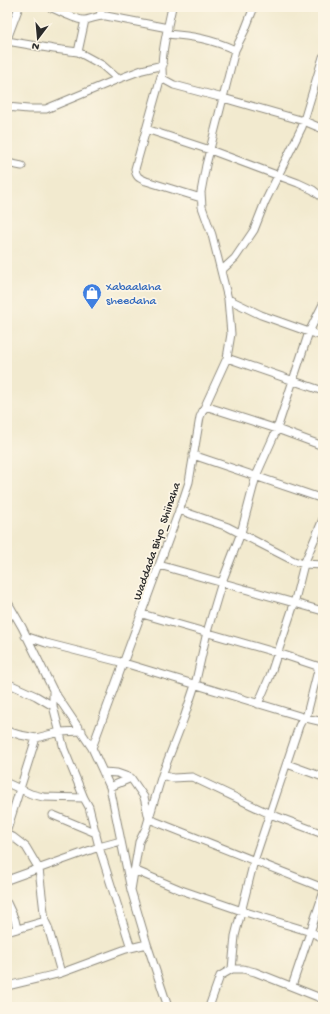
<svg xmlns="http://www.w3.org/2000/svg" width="330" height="1014" viewBox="0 0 330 1014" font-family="'Gochi Hand',sans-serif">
  <rect width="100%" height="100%" fill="#fcf5e5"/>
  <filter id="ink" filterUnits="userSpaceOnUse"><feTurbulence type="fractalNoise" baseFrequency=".025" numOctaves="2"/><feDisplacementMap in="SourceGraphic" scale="8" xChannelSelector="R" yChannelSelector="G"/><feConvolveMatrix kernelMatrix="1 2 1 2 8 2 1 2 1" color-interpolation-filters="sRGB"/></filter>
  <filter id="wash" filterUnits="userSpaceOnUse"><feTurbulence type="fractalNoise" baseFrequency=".012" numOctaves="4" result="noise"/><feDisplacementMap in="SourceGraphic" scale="16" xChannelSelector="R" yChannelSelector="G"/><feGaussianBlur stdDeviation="0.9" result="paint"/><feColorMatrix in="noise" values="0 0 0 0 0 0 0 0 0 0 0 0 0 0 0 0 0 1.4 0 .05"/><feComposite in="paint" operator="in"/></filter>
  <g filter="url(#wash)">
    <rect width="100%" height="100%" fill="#f2eacf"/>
  </g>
  <g filter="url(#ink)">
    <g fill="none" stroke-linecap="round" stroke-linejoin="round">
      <defs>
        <path id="street" d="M49 7C58 10 76 20 83 20 91 20 97 15 106 16L168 28
          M100 16 102 7
          M167 34C192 36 212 39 235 50L223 98 304 121 323 129
          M7 39 19 7
          M7 41 54 49 78 52 102 65 118 79
          M235 50 245 30 254 7
          M78 52 85 20
          M162 73 135 169C136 177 139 178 146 181L201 198
          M7 107 28 109H46L118 79 142 70 163 65
          M146 129 210 150 298 183 313 190 323 198
          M7 163 22 166
          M222 270 235 258 254 230 265 202 302 127 323 57
          M323 304 309 332 323 336
          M227 358 323 391
          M205 406 277 429 323 446
          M193 455 323 499
          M179 510 228 527 294 561 304 564 323 565
          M159 565 323 611
          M7 601 22 627 53 690 92 748 110 787 131 890 147 944 168 1007
          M142 614 278 653 323 668
          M7 622 12 610
          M25 636 46 643 124 663 306 718 319 666
          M7 683 36 696 53 706
          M53 690V706L64 749 84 798 89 807 99 847 131 948
          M258 704 270 676 294 604 304 564 323 519
          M7 731 20 735 36 738 60 732 82 731
          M92 748 183 500 189 482 200 417 227 358 231 334 228 299 212 235 202 207 201 192 206 165 223 98 174 85 163 79C159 61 168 26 172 7
          M287 764 323 777
          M103 772 117 773 131 778 144 797 149 819 323 888
          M162 775 173 778 192 777 270 814 323 834
          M7 783 31 794 43 797 84 798
          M110 787 131 778
          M53 815 96 833
          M7 830 36 738
          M7 835 13 837 26 847 39 869 45 921 48 927 61 973 126 949 147 944
          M134 870 181 890 242 911 311 932 323 938
          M7 880 99 847 121 841
          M131 890 139 842 146 828 162 775 184 718 195 685 207 632 222 582 241 533 256 476 277 429 309 332 261 315 228 299
          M7 903 15 920 17 929
          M7 932 45 921
          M232 969 235 936 254 861 299 726 302 720 306 718 323 722
          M7 986 61 973
          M292 986 323 894
          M209 1007 220 976 232 969H243L255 972 323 999"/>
      </defs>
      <!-- street casing -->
      <use href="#street" stroke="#8e8a7d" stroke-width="9"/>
      <!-- street -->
      <use href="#street" stroke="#fff" stroke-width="7"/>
    </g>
  </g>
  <!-- icons -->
  <defs>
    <symbol id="shop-pin" viewBox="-11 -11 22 30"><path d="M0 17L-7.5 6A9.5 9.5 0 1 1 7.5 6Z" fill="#3f7fe0" stroke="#fcf5e5"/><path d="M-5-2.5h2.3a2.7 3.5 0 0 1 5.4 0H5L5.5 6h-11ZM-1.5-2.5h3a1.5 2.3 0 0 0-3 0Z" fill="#fff"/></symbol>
  </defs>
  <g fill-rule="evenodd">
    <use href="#shop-pin" x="81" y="282" width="22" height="30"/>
  </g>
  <g text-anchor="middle" stroke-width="3.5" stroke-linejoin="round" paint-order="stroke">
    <!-- shop labels -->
    <g font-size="12" fill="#366cbe" stroke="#fcf5e5" text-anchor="start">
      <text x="106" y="290">Xabaalaha<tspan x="106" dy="14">sheedaha</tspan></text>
    </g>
    <!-- street labels -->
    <g font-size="12" fill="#2b2b2b" stroke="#fcf5e5">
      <text transform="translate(156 541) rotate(-71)" y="4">Waddada Biyo_Shiinaha</text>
    </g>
  </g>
  <!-- margin -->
  <rect width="330" height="1014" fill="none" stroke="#fcf5e5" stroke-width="24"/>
  <!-- north arrow -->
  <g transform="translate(38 38) rotate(196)" stroke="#fcf5e5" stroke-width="3" paint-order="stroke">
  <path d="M0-3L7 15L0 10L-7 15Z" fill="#2b2b2b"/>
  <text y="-6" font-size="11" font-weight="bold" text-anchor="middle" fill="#2b2b2b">N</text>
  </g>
</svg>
